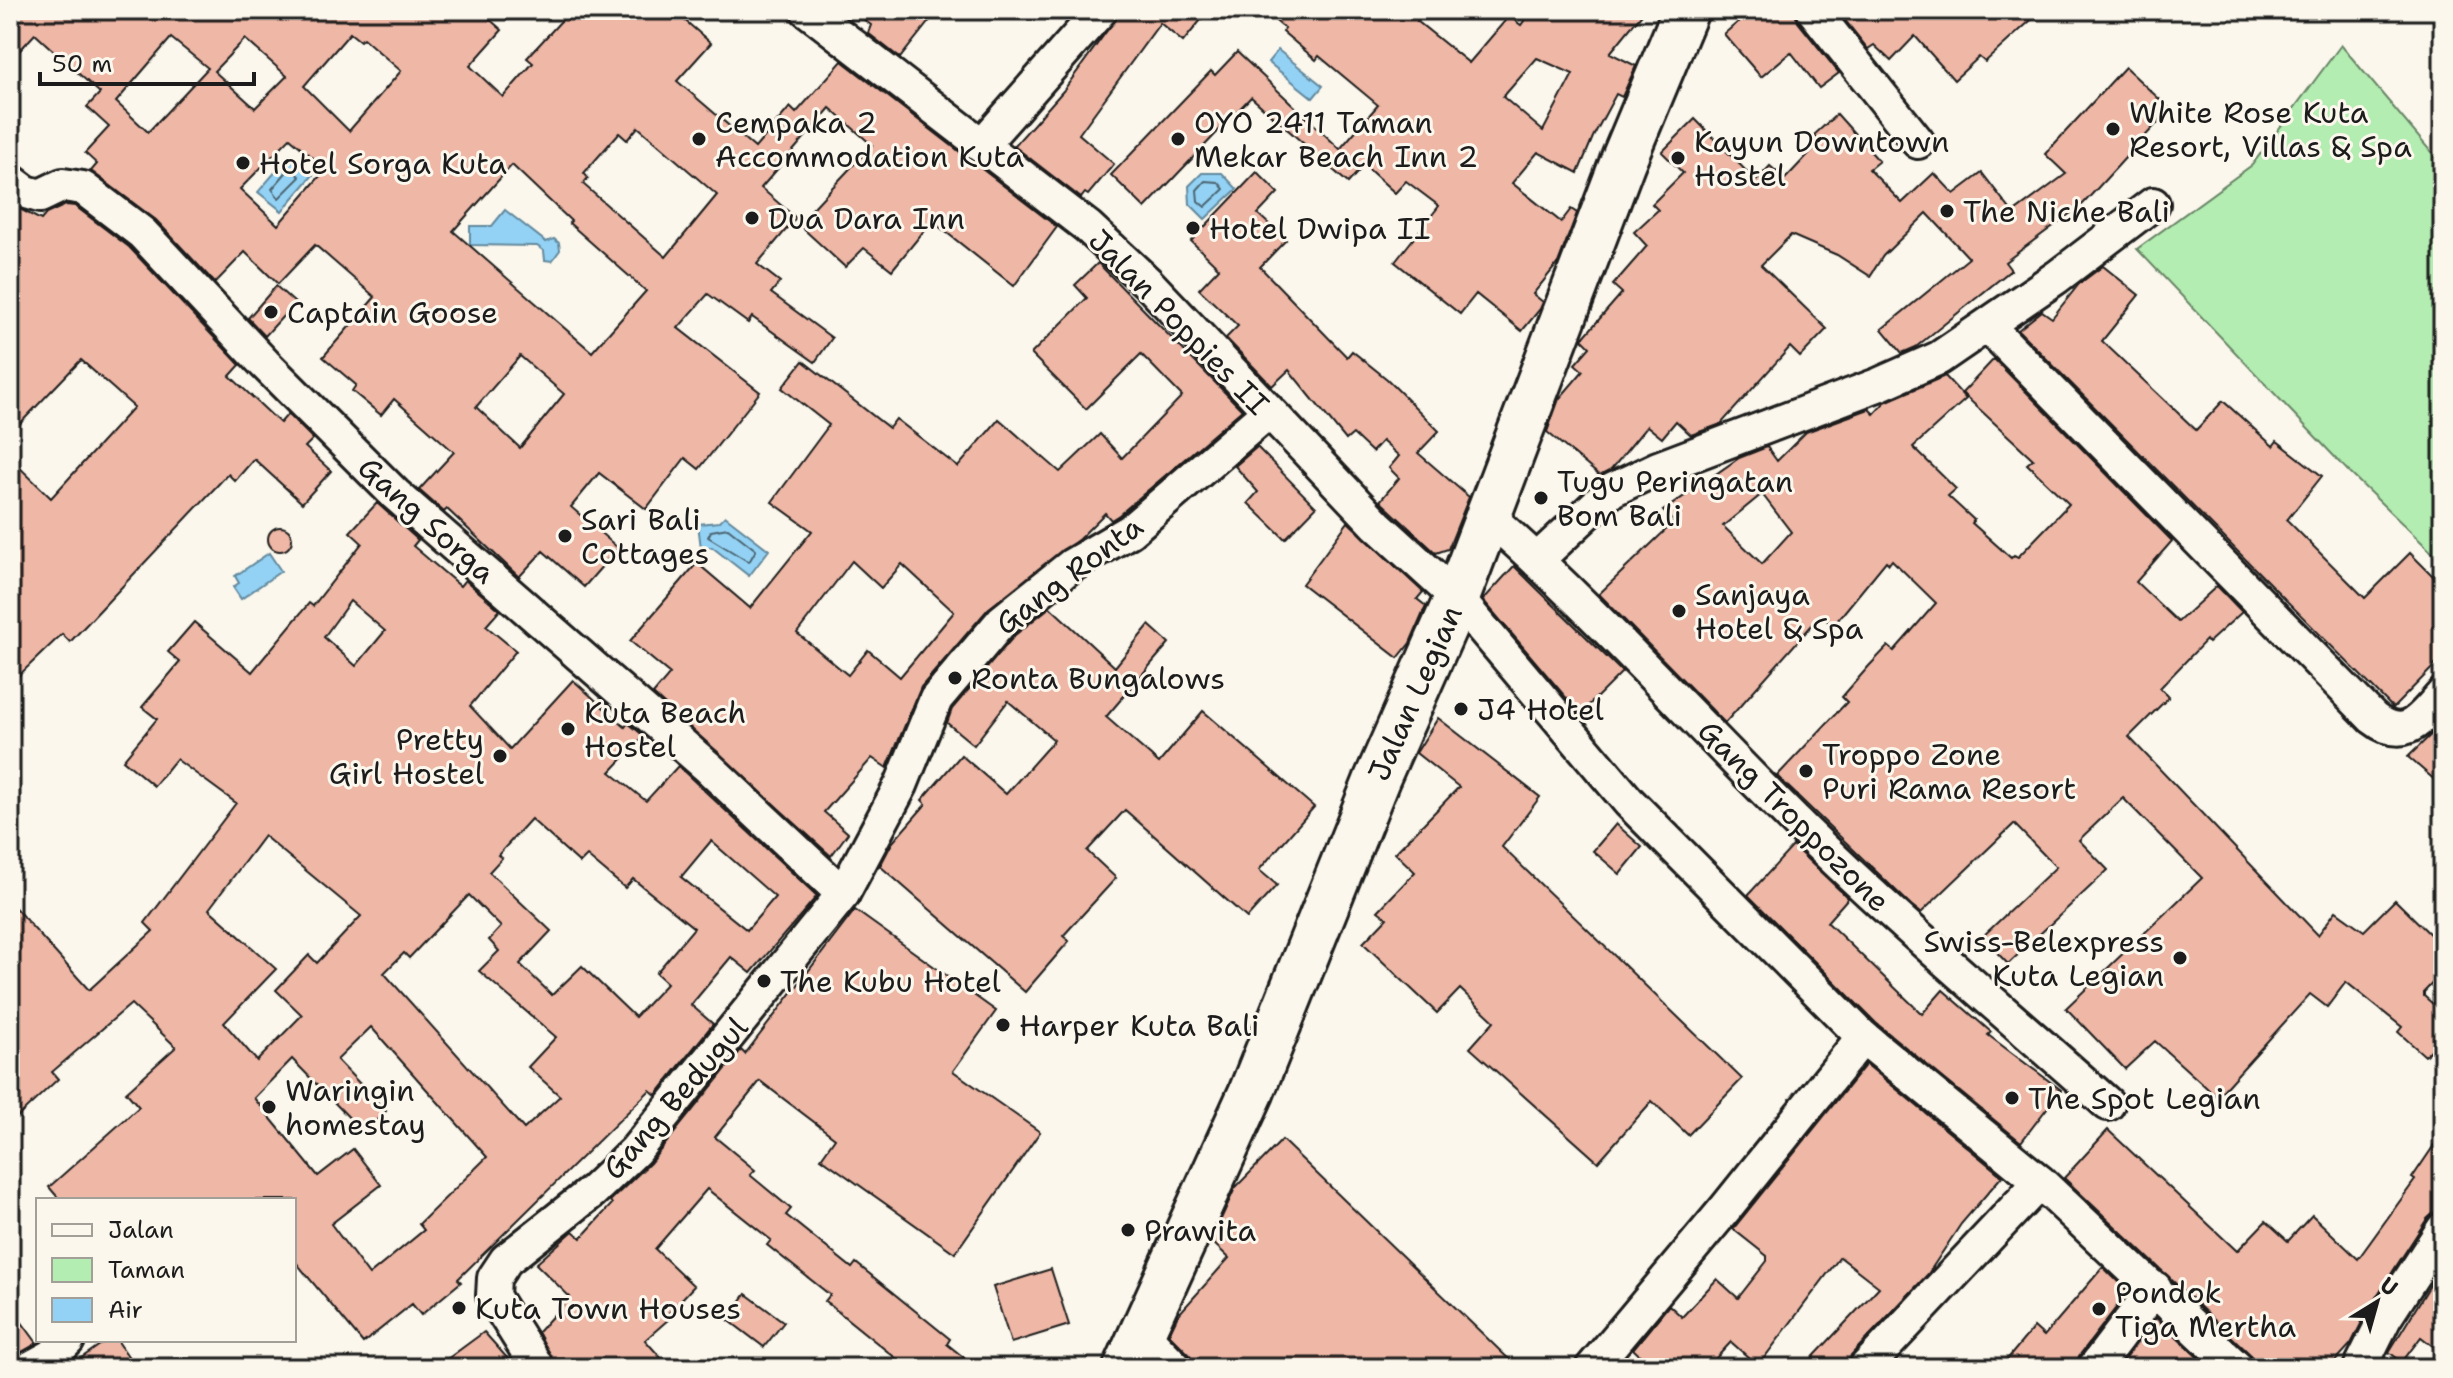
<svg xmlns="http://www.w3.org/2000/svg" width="2453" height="1378" viewBox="0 0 2453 1378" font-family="'Shantell Sans',sans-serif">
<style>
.green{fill:#b3edb1;stroke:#688466;stroke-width:2}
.water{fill:#93d2f4;stroke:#63899e;stroke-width:2}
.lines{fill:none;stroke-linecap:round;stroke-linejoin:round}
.shore{stroke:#4c6572;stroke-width:2}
.building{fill:#efb7a6;stroke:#1c1c1c;stroke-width:2;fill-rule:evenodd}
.minor-casing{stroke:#1c1c1c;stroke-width:38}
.secondary-casing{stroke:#1c1c1c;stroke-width:50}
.minor{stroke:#fbf7ec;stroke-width:32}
.secondary{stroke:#fbf7ec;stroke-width:44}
.poi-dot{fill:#1c1c1c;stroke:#fbf7ec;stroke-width:3}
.labels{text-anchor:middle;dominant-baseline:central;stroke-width:6;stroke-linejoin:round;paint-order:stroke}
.poi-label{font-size:30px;fill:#1c1c1c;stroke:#fbf7ec;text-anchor:start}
.street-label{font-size:30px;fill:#1c1c1c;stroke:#fbf7ec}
</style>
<rect width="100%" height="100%" fill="#fbf7ec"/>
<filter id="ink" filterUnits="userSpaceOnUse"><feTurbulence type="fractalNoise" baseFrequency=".0125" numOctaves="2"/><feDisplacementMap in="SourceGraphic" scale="16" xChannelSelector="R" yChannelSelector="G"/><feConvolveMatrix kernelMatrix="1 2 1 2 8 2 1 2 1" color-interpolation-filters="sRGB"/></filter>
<g filter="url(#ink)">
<polygon class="green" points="2341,45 2443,166 2443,563 2351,474 2137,249 2252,165"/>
<g class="water">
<polygon points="1278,50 1323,86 1313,98 1268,62"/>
<polygon points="290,155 313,175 282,211 258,192"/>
<polygon points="1202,173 1222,173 1237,189 1205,219 1190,204 1189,186"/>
<polygon points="505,210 546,242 554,239 559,243 560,250 552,261 545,260 544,251 537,246 470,245 470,226 492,226"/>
<polygon points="725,516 769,550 749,576 712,547 701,548 698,524 719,522"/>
<polygon points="269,553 281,571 241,599 233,587 239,583 235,576"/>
</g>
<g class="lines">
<g class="shore">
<polygon points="290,168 300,177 279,198 272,189"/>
<polygon points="1205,181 1218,182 1224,189 1205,207 1198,201 1197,190"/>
<polygon points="728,528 756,550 749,562 708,537 711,531"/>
</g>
</g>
<g class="building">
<path d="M 10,10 L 479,10 L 502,30 L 470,66 L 503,97 L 533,63 L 527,58 L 571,10 L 673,10 L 711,43 L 677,81 L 755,148 L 790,107 L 796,113 L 842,61 L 1057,227 L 1014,286 L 932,221 L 892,270 L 864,248 L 845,267 L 798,224 L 872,145 L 830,108 L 761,188 L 796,218 L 757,264 L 780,282 L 771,293 L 832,338 L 815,362 L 752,317 L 748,323 L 708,294 L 678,328 L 760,392 L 699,469 L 685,458 L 646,509 L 599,473 L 571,507 L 618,548 L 584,587 L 543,551 L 519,577 L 447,509 L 444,512 L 419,490 L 454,452 L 394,399 L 381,415 L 352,391 L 356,385 L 323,357 L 375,297 L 315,245 L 278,284 L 245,252 L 215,283 L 156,220 L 91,171 L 97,164 L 85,153 L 109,127 L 87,107 L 100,93 L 35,34 L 10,61 ZM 350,33 L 360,41 L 363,38 L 401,71 L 349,131 L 304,86 ZM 171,38 L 208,68 L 148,132 L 116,102 ZM 245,39 L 287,76 L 255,108 L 214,71 ZM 638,127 L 717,195 L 666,257 L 583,184 L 588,178 L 584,173 L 619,133 L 627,140 ZM 290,138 L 326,169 L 278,225 L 240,189 ZM 512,165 L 571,221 L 569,223 L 646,291 L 592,352 L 453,231 ZM 520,356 L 564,394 L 520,448 L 476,407 Z"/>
<polygon points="851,10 938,10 900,58 868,33 871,25"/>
<polygon points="1122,10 1209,10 1183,42 1160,23 1079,134 1114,164 1088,195 1085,193 1081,198 1014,146 1063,91"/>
<path d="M 1263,10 L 1425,10 L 1417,21 L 1469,63 L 1509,16 L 1521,25 L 1532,10 L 1645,10 L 1610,53 L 1636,66 L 1622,97 L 1616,94 L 1593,137 L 1578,173 L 1538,152 L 1512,183 L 1561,222 L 1571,209 L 1577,213 L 1558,263 L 1533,294 L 1543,302 L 1540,309 L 1522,331 L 1476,294 L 1460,314 L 1395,262 L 1439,206 L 1406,181 L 1395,193 L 1364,165 L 1348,183 L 1251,97 L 1145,208 L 1111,175 L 1211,71 L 1215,75 L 1237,52 L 1340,149 L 1378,105 L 1319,56 L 1316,60 L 1283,32 L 1285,29 ZM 1537,58 L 1573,74 L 1543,131 L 1503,97 Z"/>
<polygon points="1752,10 1794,10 1798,22 1839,73 1819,88 1791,52 1761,77 1724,34"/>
<polygon points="1837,10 2042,10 1985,62 1979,57 1954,80 1915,36 1891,61 1874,45 1868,49"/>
<polygon points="2125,67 2170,109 2083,204 2005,262 2011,270 1916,347 1902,353 1882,329 1969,258 1927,213 1883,256 1870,276 1837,255 1791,235 1761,265 1827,329 1800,357 1790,347 1721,424 1691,435 1676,421 1662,438 1647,426 1611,470 1600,476 1547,432 1559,399 1583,371 1575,364 1590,347 1582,339 1622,293 1613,285 1647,246 1634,232 1658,210 1652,204 1683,173 1662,152 1695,119 1756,181 1770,166 1785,179 1820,142 1814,135 1837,114 1879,161 1869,169 1902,203 1934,173 1954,194 1982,173 2013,213 2066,174 2045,154"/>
<polygon points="1257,172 1278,193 1258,214 1286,240 1260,267 1347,357 1352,351 1387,379 1439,431 1418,453 1469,497 1448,549 1436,553 1380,501 1399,478 1389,468 1399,456 1382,441 1372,452 1353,434 1346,440 1289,370 1272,386 1226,338 1238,326 1199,289 1219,268 1191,241"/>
<polygon points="10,204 41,220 46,214 66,205 75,206 129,247 240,365 230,376 280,423 288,414 313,439 305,447 331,471 302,503 254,459 235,481 228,474 70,642 62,634 10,684 10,458 51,498 134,407 81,360 10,434"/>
<path d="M 1098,263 L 1242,410 L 1119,515 L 1111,520 L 1105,513 L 1079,539 L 988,609 L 921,687 L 887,768 L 872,758 L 824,812 L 848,833 L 831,856 L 653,694 L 670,674 L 630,641 L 697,563 L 750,608 L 812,531 L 772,502 L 829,425 L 782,388 L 803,361 L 889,428 L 896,419 L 958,467 L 999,419 L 1060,472 L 1100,434 L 1122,458 L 1182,396 L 1141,354 L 1086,409 L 1031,354 L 1087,298 L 1075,285 ZM 852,561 L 881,588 L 902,564 L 954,612 L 900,677 L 868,650 L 848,675 L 797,633 Z"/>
<polygon points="2103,266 2139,295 2102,341 2196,430 2223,401 2273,446 2277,441 2322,476 2287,520 2365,598 2410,553 2443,586 2443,657 2393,708 2018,330 2042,311 2052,318 2079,284"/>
<polygon points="276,286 295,303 265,336 248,318"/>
<path d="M 1994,359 L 2172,541 L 2136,582 L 2178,622 L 2217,586 L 2242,612 L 2208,643 L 2206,640 L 2160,688 L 2169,697 L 2129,737 L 2318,935 L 2336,911 L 2364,931 L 2395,900 L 2443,947 L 2443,972 L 2424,992 L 2424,996 L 2443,1013 L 2443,1059 L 2432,1049 L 2425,1056 L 2398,1032 L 2402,1027 L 2346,982 L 2327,1007 L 2310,994 L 2217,1097 L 2155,1041 L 2125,1069 L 2066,1008 L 2202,878 L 2123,798 L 2079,840 L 2108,870 L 2008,964 L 1982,937 L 2056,867 L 2014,824 L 1921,913 L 1911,905 L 1777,776 L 1847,702 L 1842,697 L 1869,666 L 1888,646 L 1894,651 L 1936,603 L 1892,560 L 1889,564 L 1886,561 L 1833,626 L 1821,615 L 1725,723 L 1599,594 L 1674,522 L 1663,511 L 1739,458 L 1767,447 L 1777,461 L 1806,432 L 1869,409 L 1874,414 L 1885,402 L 1945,376 L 1966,399 L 1913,447 L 1956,489 L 1948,496 L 1974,520 L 1972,523 L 2011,558 L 2014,555 L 2018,557 L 2069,504 L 2027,464 L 2033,459 L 1962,393 ZM 1762,494 L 1791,532 L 1762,564 L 1723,526 Z"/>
<polygon points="1257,447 1316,507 1285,539 1248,503 1258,492 1235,466"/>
<path d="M 377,503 L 418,540 L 413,546 L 460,586 L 465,580 L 500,610 L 486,626 L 516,651 L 470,706 L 510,749 L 573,680 L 625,727 L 628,723 L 644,736 L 610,772 L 646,801 L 678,766 L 817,896 L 751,973 L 731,957 L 691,1005 L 713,1024 L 656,1095 L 650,1090 L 458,1279 L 461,1282 L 421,1315 L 412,1304 L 363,1343 L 294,1260 L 294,1200 L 60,1200 L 49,1187 L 139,1107 L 126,1092 L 176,1047 L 131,1004 L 52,1072 L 58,1079 L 10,1124 L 10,902 L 89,990 L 153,931 L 145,923 L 236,803 L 176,759 L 154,786 L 123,760 L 157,719 L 142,707 L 180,662 L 168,652 L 194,622 L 252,672 L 309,603 L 313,606 L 362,543 L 350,532 ZM 350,601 L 385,631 L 356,666 L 324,637 ZM 531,819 L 580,863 L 587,856 L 625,888 L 633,879 L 694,928 L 656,973 L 667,983 L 635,1017 L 582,966 L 552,995 L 520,964 L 551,931 L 489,872 L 502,858 L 498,855 ZM 264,836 L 361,916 L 317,963 L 309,955 L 276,990 L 302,1015 L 257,1061 L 224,1023 L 276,969 L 209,909 ZM 711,841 L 775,897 L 747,930 L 681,877 ZM 469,895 L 501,927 L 489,940 L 499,951 L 479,971 L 556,1037 L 528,1067 L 560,1096 L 524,1129 L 384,973 L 404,953 L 409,958 ZM 371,1027 L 487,1157 L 419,1224 L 424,1230 L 369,1275 L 331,1224 L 381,1185 L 353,1149 L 318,1176 L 254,1098 L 292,1059 L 364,1133 L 386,1111 L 337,1060 Z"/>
<polygon points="1348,522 1423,592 1417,599 1426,606 1410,643 1398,658 1302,584"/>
<circle cx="280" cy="539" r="12"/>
<polygon points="1514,566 1622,672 1580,714 1483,600"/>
<polygon points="1050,607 1115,667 1149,625 1169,643 1106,717 1159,763 1203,711 1314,807 1259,870 1277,885 1247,918 1125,810 1087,851 1116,878 1063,936 1069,941 1025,992 880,866 892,843 926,804 922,800 961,755 1006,794 1054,740 1008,701 974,745 947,723 952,709 1015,635"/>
<polygon points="1438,718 1540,797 1502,847 1742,1079 1688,1135 1652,1101 1598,1162 1470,1048 1494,1021 1460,989 1437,1013 1363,943 1387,918 1378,911 1415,872 1395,853 1459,787 1416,753"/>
<polygon points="2443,723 2443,787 2408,757"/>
<polygon points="1616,824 1642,847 1620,874 1593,851"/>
<polygon points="1793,846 1848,898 1827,922 1922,1014 1943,990 1991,1032 1988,1035 2061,1090 2021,1142 1876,1023 1748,895"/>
<polygon points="855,910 996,1011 953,1071 1040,1132 955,1253 821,1158 835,1138 760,1081 715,1137 755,1170 750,1175 791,1209 786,1215 852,1268 856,1263 950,1339 947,1344 977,1368 908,1368 825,1301 830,1295 767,1245 771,1240 707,1189 655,1249 694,1286 666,1316 669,1319 645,1340 670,1368 557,1368 538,1332 570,1297 536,1264 573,1231 581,1238 612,1204 610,1201 650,1163 741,1050 745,1054"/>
<polygon points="1866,1064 2002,1176 1961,1224 1928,1274 1851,1355 1847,1368 1803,1368 1879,1287 1840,1257 1758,1366 1731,1342 1707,1368 1653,1368 1633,1349 1669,1305 1682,1317 1717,1279 1738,1298 1767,1261 1767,1256 1733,1229"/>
<polygon points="2108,1130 2237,1251 2266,1221 2288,1241 2312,1215 2358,1259 2415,1180 2412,1178 2443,1132 2443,1205 2427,1219 2369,1308 2351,1344 2329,1368 2255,1368 2250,1354 2064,1178"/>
<polygon points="1282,1140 1518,1368 1194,1368 1190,1355 1169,1334 1178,1315 1229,1258 1211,1241 1235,1188"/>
<polygon points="2443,1264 2443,1354 2421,1337 2402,1362 2389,1352"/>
<polygon points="2103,1267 2128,1292 2079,1356 2075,1368 2000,1368 2034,1327 2044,1336"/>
<polygon points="1051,1269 1069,1325 1011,1343 993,1287"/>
<polygon points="746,1294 784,1322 764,1347 727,1319"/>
<polygon points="10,1306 37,1343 14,1358 11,1368"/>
<polygon points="2156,1318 2209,1368 2118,1368"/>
<polygon points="484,1332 516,1368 435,1368"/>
<polygon points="107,1340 117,1340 136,1368 67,1368"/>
</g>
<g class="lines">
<defs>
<g id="minor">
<polyline points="807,10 1088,227 1148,283 1377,525 1457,598 1629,802 1863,1037 2040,1182 2237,1368"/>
<polyline points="1813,10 1918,142"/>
<polyline points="981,146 1101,10"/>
<polyline points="10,180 26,192 40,196 63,185 83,188 142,233 265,364 395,494 709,768 843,894"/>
<path d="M 1988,326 L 2373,718 C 2406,744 2421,718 2443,694"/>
<path d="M 1489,517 C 1591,607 1681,707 1777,803 C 1882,909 1997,1005 2108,1104"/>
<polyline points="1537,560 1612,490 1658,468 1880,384 1939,358 2057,277 2153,204"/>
<polyline points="1142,1333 1176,1368"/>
<polyline points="30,1368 52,1356 68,1340"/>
<polyline points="538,1368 493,1296 494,1278 506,1260 593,1191 635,1151 843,894 901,785 936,699 1002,621 1072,565 1130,531 1267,413"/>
<polyline points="1592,1368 1725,1209 1863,1037"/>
<polyline points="1865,1368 2040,1182"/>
<polyline points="2094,1368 2155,1288"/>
<polyline points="2360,1368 2385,1318 2443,1229"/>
</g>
<polyline id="secondary" points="1126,1368 1251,1093 1377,779 1457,598 1623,161 1686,10"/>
</defs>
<use href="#minor" class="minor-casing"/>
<use href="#secondary" class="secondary-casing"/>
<use href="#minor" class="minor"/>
<use href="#secondary" class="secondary"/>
</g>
</g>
<g class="poi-dot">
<circle cx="2113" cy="129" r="8"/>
<circle cx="699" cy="139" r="8"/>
<circle cx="1178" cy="139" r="8"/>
<circle cx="1678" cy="158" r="8"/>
<circle cx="243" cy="163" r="8"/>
<circle cx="1947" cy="211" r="8"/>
<circle cx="752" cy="218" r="8"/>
<circle cx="1193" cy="228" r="8"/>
<circle cx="271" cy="312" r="8"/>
<circle cx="1541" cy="498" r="8"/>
<circle cx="565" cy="536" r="8"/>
<circle cx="1679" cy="611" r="8"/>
<circle cx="955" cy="678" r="8"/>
<circle cx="1461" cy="709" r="8"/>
<circle cx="568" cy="729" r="8"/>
<circle cx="500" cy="756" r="8"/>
<circle cx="1806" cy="771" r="8"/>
<circle cx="2180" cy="958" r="8"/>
<circle cx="764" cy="981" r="8"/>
<circle cx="1003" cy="1025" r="8"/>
<circle cx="2012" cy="1098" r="8"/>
<circle cx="269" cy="1107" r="8"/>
<circle cx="1128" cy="1230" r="8"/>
<circle cx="459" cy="1308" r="8"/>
<circle cx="2099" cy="1309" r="8"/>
</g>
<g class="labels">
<g class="poi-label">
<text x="2129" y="112">White Rose Kuta<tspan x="2129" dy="34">Resort, Villas &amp; Spa</tspan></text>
<text x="715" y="122">Cempaka 2<tspan x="715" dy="34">Accommodation Kuta</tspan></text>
<text x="1194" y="122">OYO 2411 Taman<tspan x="1194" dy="34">Mekar Beach Inn 2</tspan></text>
<text x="1694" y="141">Kayun Downtown<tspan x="1694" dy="34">Hostel</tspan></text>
<text x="259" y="163">Hotel Sorga Kuta</text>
<text x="1963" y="211">The Niche Bali</text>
<text x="768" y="218">Dua Dara Inn</text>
<text x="1209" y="228">Hotel Dwipa II</text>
<text x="287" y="312">Captain Goose</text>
<text x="1557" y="481">Tugu Peringatan<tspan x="1557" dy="34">Bom Bali</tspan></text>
<text x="581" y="519">Sari Bali<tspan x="581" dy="34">Cottages</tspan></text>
<text x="1695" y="594">Sanjaya<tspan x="1695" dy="34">Hotel &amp; Spa</tspan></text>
<text x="971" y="678">Ronta Bungalows</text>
<text x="1477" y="709">J4 Hotel</text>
<text x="584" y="712">Kuta Beach<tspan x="584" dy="34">Hostel</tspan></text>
<text x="484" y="739" text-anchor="end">Pretty<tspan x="484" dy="34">Girl Hostel</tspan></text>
<text x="1822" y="754">Troppo Zone<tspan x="1822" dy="34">Puri Rama Resort</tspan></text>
<text x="2164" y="941" text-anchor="end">Swiss-Belexpress<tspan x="2164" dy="34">Kuta Legian</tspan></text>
<text x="780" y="981">The Kubu Hotel</text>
<text x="1019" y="1025">Harper Kuta Bali</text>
<text x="285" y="1090">Waringin<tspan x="285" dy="34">homestay</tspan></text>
<text x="2028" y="1098">The Spot Legian</text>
<text x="1144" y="1230">Prawita</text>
<text x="2115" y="1292">Pondok<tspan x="2115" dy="34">Tiga Mertha</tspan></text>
<text x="475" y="1308">Kuta Town Houses</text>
</g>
<g class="street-label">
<text transform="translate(1179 322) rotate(46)">Jalan Poppies II</text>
<text transform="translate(427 520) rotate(42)">Gang Sorga</text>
<text transform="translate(1069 575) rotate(-37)">Gang Ronta</text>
<text transform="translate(1415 693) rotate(-66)">Jalan Legian</text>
<text transform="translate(1794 816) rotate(45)">Gang Troppozone</text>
<text transform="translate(675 1098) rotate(-49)">Gang Bedugul</text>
</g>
</g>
<rect width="2453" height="1378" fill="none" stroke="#fbf7ec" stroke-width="40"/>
<rect x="20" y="20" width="2413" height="1338" fill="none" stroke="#1c1c1c" stroke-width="3" filter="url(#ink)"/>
<rect x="36" y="1198" width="260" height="144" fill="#fbf7ec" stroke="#a29f99" stroke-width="2"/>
<rect x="52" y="1224" width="40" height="12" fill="#fbf7ec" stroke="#a29f99" stroke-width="2"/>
<text x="108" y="1238" font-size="24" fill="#1c1c1c">Jalan</text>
<rect x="52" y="1258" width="40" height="24" fill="#b3edb1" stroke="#a29f99" stroke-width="2"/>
<text x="108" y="1278" font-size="24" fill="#1c1c1c">Taman</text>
<rect x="52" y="1298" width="40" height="24" fill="#93d2f4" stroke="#a29f99" stroke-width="2"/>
<text x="108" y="1318" font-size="24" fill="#1c1c1c">Air</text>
<g transform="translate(2377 1302) rotate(37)" stroke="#fbf7ec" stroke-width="6" paint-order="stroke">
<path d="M0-6L14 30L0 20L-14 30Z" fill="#1c1c1c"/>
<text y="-12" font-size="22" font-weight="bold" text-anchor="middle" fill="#1c1c1c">U</text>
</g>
<path d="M40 72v12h214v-12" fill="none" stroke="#1c1c1c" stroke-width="4"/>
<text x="52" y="72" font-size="24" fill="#1c1c1c" stroke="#fbf7ec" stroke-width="6" paint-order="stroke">50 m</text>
</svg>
